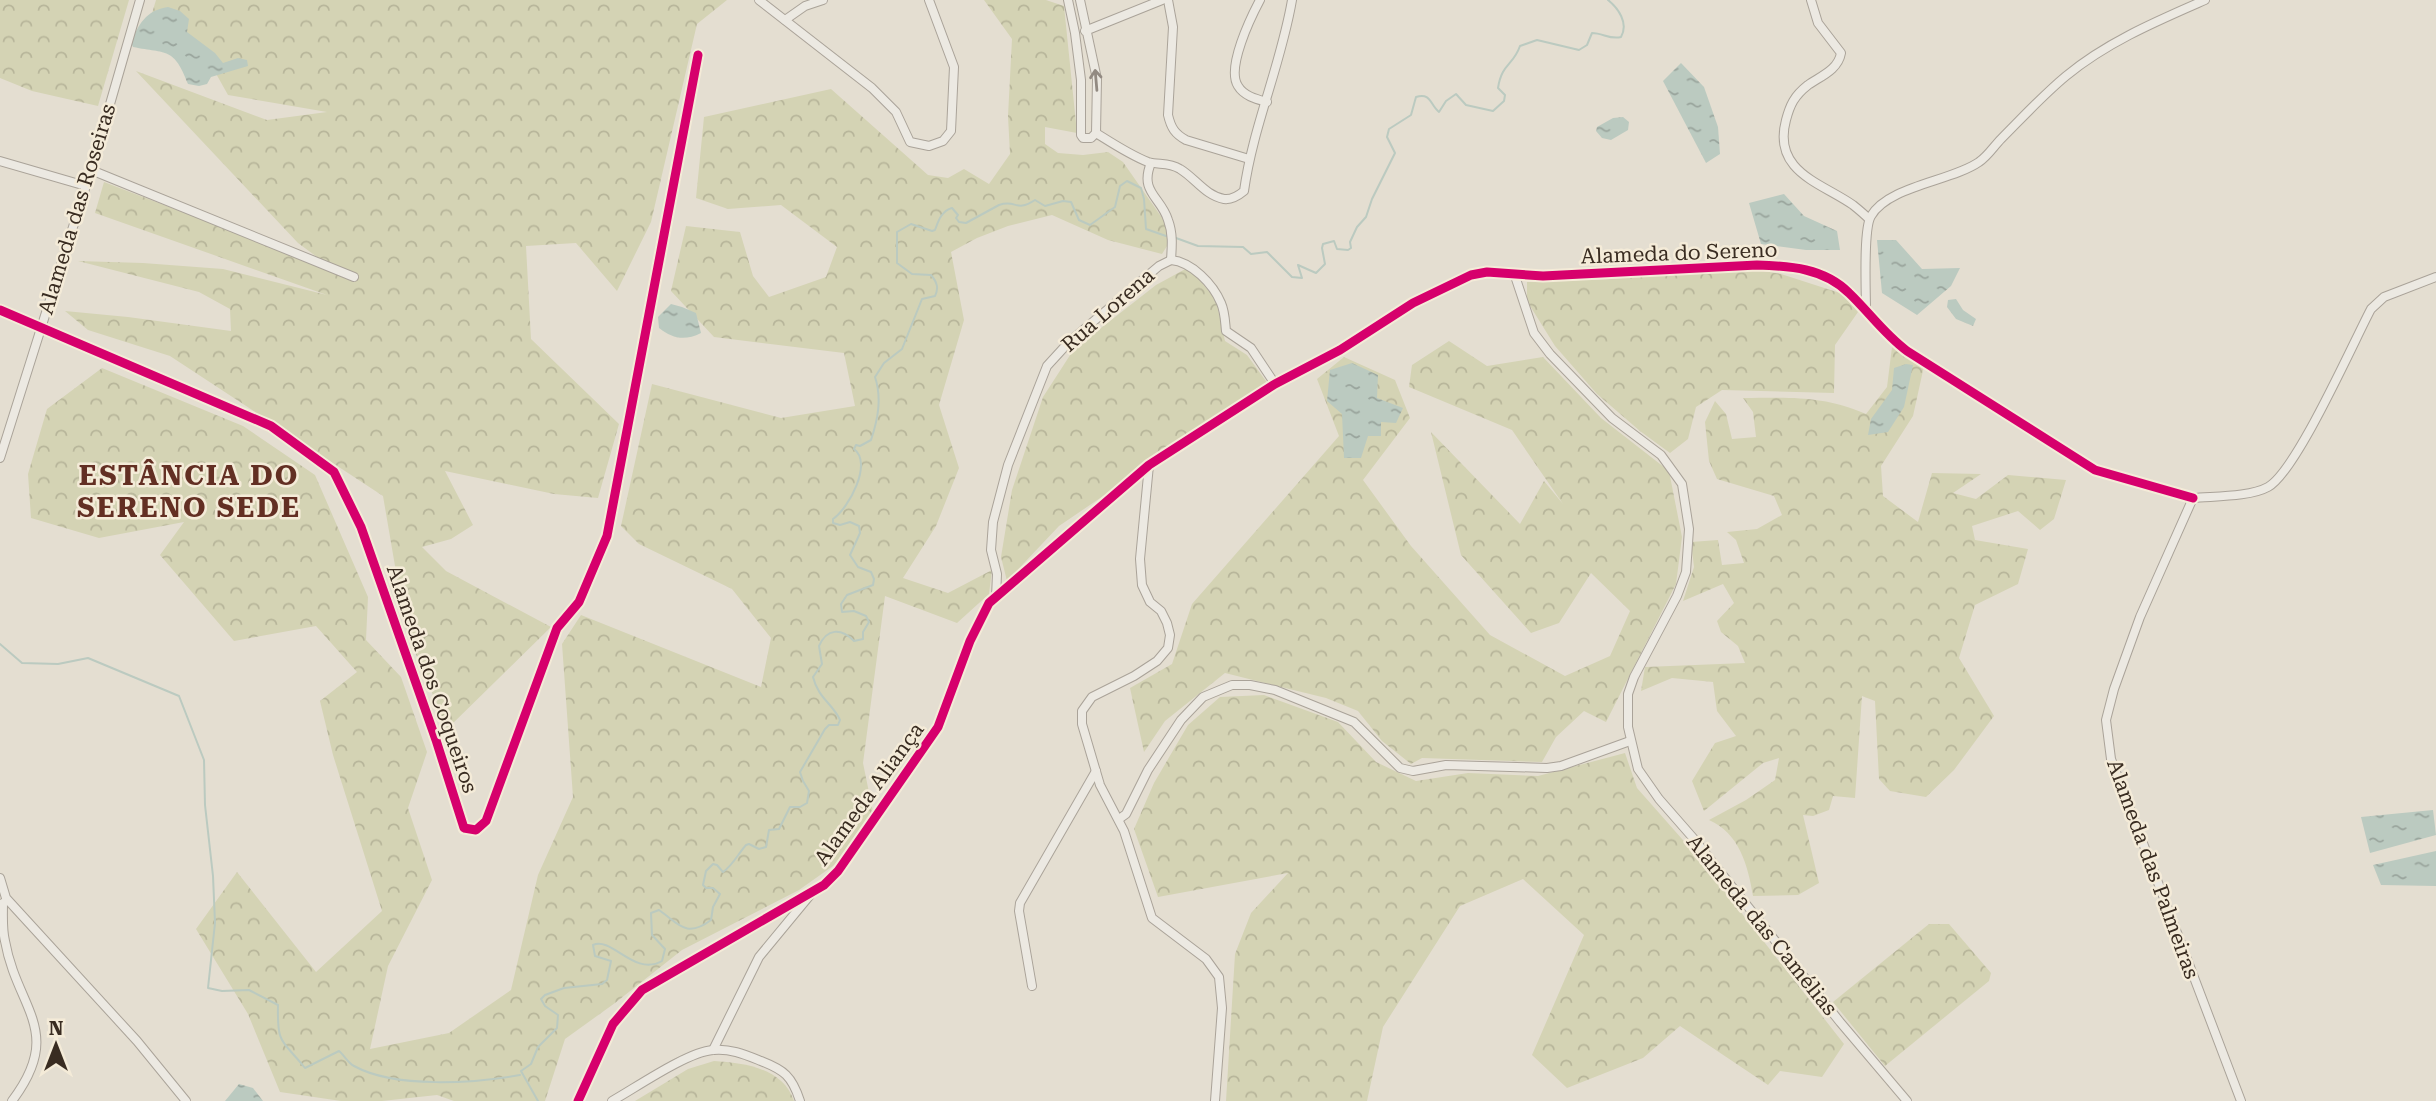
<svg xmlns="http://www.w3.org/2000/svg" width="2436" height="1101" viewBox="0 0 2436 1101" font-family="'Roboto Serif',serif">
<style>
.forest{fill:url(#forest-crowns)}
.water{fill:url(#water-ripples)}
.lines{fill:none;stroke-linecap:round;stroke-linejoin:round}
.stream{stroke:#bbcac0;stroke-width:2}
.minor-casing{stroke:#aaa399;stroke-width:10}
.minor{stroke:#ece9e2;stroke-width:8}
.cycleway-casing{stroke:#f4ebd8;stroke-width:13}
.cycleway{stroke:#d6006c;stroke-width:9}
.oneway{stroke:#928a82}
.labels{text-anchor:middle;dominant-baseline:central;stroke-width:5;stroke-linejoin:round;paint-order:stroke}
.street-label{font-size:21px;fill:#392c21;stroke:#f4ebd8}
.district-label{font-size:28px;font-weight:bold;letter-spacing:2px;fill:#632f23;stroke:#f4ebd8}
</style>
<defs>
<pattern id="forest-crowns" width="20" height="18" patternUnits="userSpaceOnUse" patternTransform="scale(1.75)"><rect width="20" height="18" fill="#d4d3b4"/><path d="M2 6a3 3 0 1 1 6 0M12 15a3 3 0 1 1 6 0" fill="none" stroke="#b7b59a"/></pattern>
<pattern id="water-ripples" width="26" height="14" patternUnits="userSpaceOnUse" patternTransform="scale(1.75)"><rect width="26" height="14" fill="#bbcac0"/><path d="M2 4q2-2 4 0t4 0M15 11q2-2 4 0t4 0" fill="none" stroke="#99a49c"/></pattern>
</defs>
<rect width="100%" height="100%" fill="#e4ded1"/>
<g class="forest">
<polygon points="0,0 129,0 98,106 32,91 0,78"/>
<polygon points="156,0 727,0 697,24 651,222 617,291 576,243 526,246 531,339 619,424 598,498 554,494 445,471 473,525 451,539 422,547 446,571 551,627 447,729 406,630 383,496 170,356 88,330 65,311 128,317 231,331 230,309 199,292 78,261 143,263 223,269 327,295 95,213 104,182 336,271 298,243 136,71 267,120 327,112 228,95 205,54 150,20"/>
<polygon points="984,0 1046,0 1064,6 1077,133 1045,127 1045,144 1058,153 1083,155 1108,152 1123,162 1174,235 1162,254 1108,240 1052,215 1008,226 977,238 951,252 964,320 939,405 959,468 936,526 903,578 948,593 992,570 989,594 957,623 885,596 863,763 873,812 847,856 799,890 682,950 615,1003 565,1039 545,1101 454,1101 437,1095 382,1101 341,1101 280,1092 248,1014 196,929 237,872 316,972 382,911 333,755 320,701 357,672 316,626 234,641 160,555 184,522 99,538 31,518 28,474 47,409 102,368 243,426 315,475 368,597 366,640 401,677 427,752 408,808 432,880 388,966 370,1049 449,1033 511,990 538,875 573,797 562,644 581,615 761,687 771,638 732,589 639,544 621,526 652,384 781,418 855,406 844,353 714,337 671,291 686,226 740,232 753,276 769,297 826,277 837,247 781,205 728,209 696,198 704,117 831,89 928,175 948,178 964,169 989,184 1010,154 1008,116 1012,39"/>
<polygon points="1189,267 1216,300 1225,341 1247,355 1268,384 1059,526 1007,581 1001,557 1012,490 1043,397 1074,349 1156,285"/>
<polygon points="1746,268 1781,274 1843,294 1858,312 1835,345 1834,393 1722,390 1696,407 1688,439 1670,453 1640,431 1597,394 1555,346 1527,301 1527,282 1610,279"/>
<polygon points="1449,341 1487,366 1543,357 1601,418 1669,471 1682,537 1676,584 1606,722 1584,711 1556,737 1542,762 1422,758 1411,764 1382,741 1358,711 1326,698 1225,673 1165,721 1144,752 1130,688 1172,664 1192,604 1339,436 1317,379 1344,357 1395,380 1410,418 1363,480 1411,546 1490,635 1565,676 1610,656 1630,611 1591,573 1559,623 1531,633 1461,555 1431,432 1520,524 1544,481 1563,504 1512,430 1409,387 1412,365"/>
<path d="M 1892,347 L 1924,366 L 1913,416 L 1881,466 L 1883,496 L 1918,522 L 1932,473 L 1981,474 L 1953,493 L 1976,499 L 2008,475 L 2066,480 L 2054,519 L 2040,530 L 2018,511 L 1972,526 L 1975,540 L 2028,549 L 2018,584 L 1975,605 L 1959,658 L 1994,716 L 1954,770 L 1926,797 L 1890,791 L 1879,779 L 1875,701 L 1862,696 L 1855,798 L 1833,796 L 1829,810 L 1813,816 L 1803,815 L 1819,883 L 1798,895 L 1753,896 C 1748,865 1739,833 1709,820 L 1746,800 L 1775,780 L 1779,758 L 1763,763 L 1704,811 L 1692,781 L 1715,743 L 1736,736 L 1717,711 L 1713,682 L 1672,678 L 1641,691 L 1645,667 L 1745,663 L 1738,646 L 1721,632 L 1717,621 L 1734,603 L 1723,584 L 1683,601 L 1694,567 L 1691,542 L 1718,540 L 1722,565 L 1744,563 L 1736,540 L 1727,532 L 1757,529 L 1782,515 L 1774,496 L 1717,479 L 1709,461 L 1705,422 L 1715,401 L 1726,414 L 1732,439 L 1756,437 L 1753,412 L 1743,398 C 1790,398 1821,395 1866,414 L 1887,387 Z"/>
<polygon points="1264,695 1338,722 1376,762 1416,781 1468,773 1538,776 1625,753 1637,788 1697,856 1844,1044 1822,1077 1780,1071 1768,1085 1680,1026 1643,1058 1567,1088 1532,1055 1584,935 1523,879 1460,906 1383,1027 1367,1101 1226,1101 1235,954 1251,913 1288,873 1158,897 1134,829 1154,783 1188,725 1220,697"/>
<polygon points="1929,924 1949,924 1991,973 1989,981 1885,1066 1833,1002"/>
<path d="M 714,1061 C 745,1063 783,1068 794,1101 L 635,1101 L 688,1069 Z"/>
</g>
<g class="water">
<path d="M 168,7 L 180,11 L 189,19 L 187,32 L 215,53 L 223,63 L 238,58 L 247,60 L 248,66 L 211,77 L 207,84 L 199,86 L 188,84 C 174,47 167,54 133,47 L 131,43 C 138,25 146,10 168,7 Z"/>
<polygon points="1681,63 1704,87 1718,127 1720,154 1706,163 1663,81"/>
<polygon points="1623,117 1629,122 1628,130 1611,140 1602,138 1596,131 1597,127 1613,118"/>
<polygon points="1784,194 1804,216 1837,231 1840,250 1806,250 1761,244 1749,203"/>
<polygon points="1877,240 1896,240 1922,269 1960,268 1951,286 1917,315 1882,293"/>
<polygon points="1956,299 1963,310 1976,319 1973,326 1956,319 1947,307 1948,300"/>
<path d="M 671,304 L 682,307 L 696,313 L 701,333 C 685,341 673,339 659,328 L 658,317 Z"/>
<polygon points="1352,363 1378,375 1377,398 1403,408 1396,423 1381,422 1381,436 1368,436 1361,458 1344,458 1342,414 1327,401 1330,370"/>
<polygon points="1906,364 1913,365 1904,407 1888,432 1868,435 1871,419 1892,390 1894,368"/>
<polygon points="2433,810 2436,835 2370,853 2361,817"/>
<polygon points="2436,851 2436,886 2381,885 2373,865"/>
<polygon points="239,1084 253,1088 263,1101 225,1101"/>
</g>
<g class="lines">
<g class="stream">
<path d="M 1176,238 L 1198,246 L 1243,247 L 1251,254 L 1267,252 L 1292,277 L 1302,278 L 1298,265 L 1316,273 L 1325,264 L 1322,248 L 1323,244 L 1334,241 L 1337,249 L 1348,250 L 1351,248 L 1350,242 L 1357,227 L 1366,217 L 1372,199 L 1395,153 L 1387,137 L 1389,129 L 1411,115 L 1416,97 C 1431,92 1430,105 1439,112 L 1446,101 L 1456,94 L 1466,105 L 1493,111 L 1504,101 L 1505,95 L 1498,88 C 1502,63 1513,66 1520,46 L 1537,40 L 1579,50 L 1587,45 L 1592,33 C 1603,33 1610,40 1621,37 C 1629,23 1618,8 1608,0"/>
<path d="M 0,644 L 22,663 L 58,664 L 88,658 L 179,696 L 204,760 L 205,805 L 213,876 L 215,923 L 208,988 L 222,991 L 249,990 L 278,1005 C 277,1046 282,1039 305,1068 L 339,1051 C 344,1055 348,1063 354,1066 C 396,1089 474,1083 520,1075"/>
<path d="M 538,1101 L 521,1071 L 531,1064 L 538,1047 L 557,1028 L 558,1015 L 545,1006 L 541,999 L 545,995 L 564,988 L 602,984 L 607,980 L 611,961 L 595,956 L 593,945 C 612,936 634,977 662,961 L 665,949 L 652,935 L 651,913 L 659,910 C 678,923 686,939 711,920 L 713,907 L 720,894 L 713,888 L 706,888 L 703,885 L 706,871 L 713,864 L 717,865 L 723,872 C 733,865 738,854 746,845 L 749,844 L 759,849 L 766,847 L 769,830 L 779,829 L 790,807 L 800,807 L 807,803 L 809,791 L 803,781 L 800,772 L 825,729 L 829,725 L 838,725 L 840,720 C 833,704 818,698 813,677 L 822,664 L 819,646 C 827,628 841,628 854,641 L 863,639 L 863,632 L 869,622 L 866,616 L 854,611 L 842,612 L 841,604 L 847,595 L 873,585 L 874,579 L 871,572 L 858,567 L 850,555 L 860,533 L 859,526 L 850,522 L 840,525 L 833,523 L 833,519 C 849,508 873,463 854,449 L 856,445 L 860,446 L 871,440 C 878,419 882,398 875,377 L 884,363 L 902,349 L 922,299 L 935,296 C 939,288 937,282 931,275 L 912,274 L 897,263 L 897,232 L 911,224 L 932,231 L 935,230 C 938,222 941,211 952,208 L 958,215 L 956,218 L 959,222 L 966,223 L 999,205 C 1017,199 1015,213 1035,200 L 1045,206 L 1063,201 L 1071,202 L 1079,220 L 1090,225 L 1115,207 L 1120,186 L 1127,181 L 1141,188 L 1144,199 L 1146,229 L 1166,236"/>
</g>
<defs>
<g id="minor">
<polyline points="759,0 872,88 896,112 910,142 929,146 943,141 951,131 954,67 929,0"/>
<polyline points="1068,0 1075,33 1081,80 1081,135 1083,138 1091,138 1096,133 1097,79 1080,0"/>
<path d="M 1168,0 L 1173,27 L 1168,115 C 1171,128 1175,134 1186,140 L 1249,159"/>
<path d="M 1260,0 C 1251,17 1226,68 1238,86 C 1244,96 1256,99 1267,102"/>
<path d="M 1811,0 L 1818,23 L 1841,53 C 1838,70 1821,76 1808,85 C 1794,96 1790,105 1786,120 C 1772,172 1822,183 1853,205 C 1858,209 1864,214 1869,219"/>
<polyline points="785,20 805,6 823,0"/>
<polyline points="1085,31 1162,0"/>
<path d="M 1096,133 C 1112,143 1130,155 1148,162 C 1159,165 1169,162 1180,169 C 1195,178 1206,196 1224,199 C 1232,200 1238,196 1244,191 C 1253,126 1281,65 1292,0"/>
<polyline points="0,161 86,186"/>
<path d="M 1151,163 C 1139,192 1161,197 1168,220 C 1173,233 1172,246 1171,260"/>
<polyline points="91,170 354,277"/>
<path d="M 1171,260 C 1192,262 1213,284 1221,303 C 1225,312 1225,322 1226,331 L 1251,348 L 1275,384"/>
<polyline points="1514,273 1534,333 1550,354 1612,418 1661,455 1682,484 1689,529 1686,572 1677,596 1634,677 1628,694 1628,727 1638,769 1659,799 1694,839 1840,1022 1907,1101"/>
<polyline points="0,310 271,426 334,472 361,527 436,740 464,828 476,830 486,821 557,628 579,602 607,536 698,55"/>
<path d="M 1866,310 C 1866,292 1863,229 1871,216 C 1888,186 1952,181 1979,162 C 1988,156 1994,146 2001,139 C 2022,118 2043,95 2066,76 C 2107,42 2157,21 2205,0"/>
<polyline points="0,458 91,170 140,0"/>
<polyline points="1149,465 1140,559 1142,585 1150,602 1161,611 1167,623 1170,635 1168,648 1157,661 1134,676 1092,697 1082,711 1082,724 1100,785 1124,831 1152,918 1206,959 1219,977 1222,1008 1215,1101"/>
<polyline points="996,597 997,574 991,550 993,522 1008,465 1047,366 1069,342 1159,266 1171,260"/>
<polyline points="1119,819 1126,814 1148,770 1181,720 1203,697 1232,685 1250,685 1275,690 1354,722 1400,768 1413,771 1446,765 1547,768 1561,766 1630,741"/>
<polyline points="0,878 6,898 137,1041 186,1101"/>
<path d="M 3,903 C 3,915 2,929 5,941 C 17,1009 65,1031 12,1101"/>
<polyline points="1032,986 1019,911 1020,903 1096,771"/>
<polyline points="713,1050 759,957 811,894"/>
<path d="M 578,1101 L 613,1024 L 642,990 L 824,885 L 838,871 L 938,727 L 970,641 L 989,603 L 1149,465 L 1275,384 L 1340,350 L 1413,303 L 1471,275 L 1487,272 L 1543,276 L 1757,265 C 1790,266 1824,268 1849,293 C 1869,312 1884,334 1907,351 L 2095,470 L 2193,498"/>
<path d="M 612,1101 C 637,1087 687,1052 713,1050 C 730,1048 746,1055 761,1061 C 784,1070 792,1076 800,1101"/>
<path d="M 2241,1101 L 2111,759 L 2106,720 L 2114,689 L 2140,617 L 2193,498 C 2214,496 2250,497 2268,487 C 2296,472 2353,343 2371,309 L 2384,297 L 2436,277"/>
</g>
</defs>
<use href="#minor" class="minor-casing"/>
<use href="#minor" class="minor"/>
<defs>
<g id="cycleway">
<polyline points="0,310 271,426 334,472 361,527 436,740 464,828 476,830 486,821 557,628 579,602 607,536 698,55"/>
<path d="M 578,1101 L 613,1024 L 642,990 L 824,885 L 838,871 L 938,727 L 970,641 L 989,603 L 1149,465 L 1275,384 L 1340,350 L 1413,303 L 1471,275 L 1487,272 L 1543,276 L 1757,265 C 1790,266 1824,268 1849,293 C 1869,312 1884,334 1907,351 L 2095,470 L 2193,498"/>
</g>
</defs>
<use href="#cycleway" class="cycleway-casing"/>
<use href="#cycleway" class="cycleway"/>
</g>
<defs><path id="oneway-shaft" d="M-6 0H5M1.5-3L5.5 0L1.5 3" fill="none" stroke-width="1.6" stroke-linecap="round" stroke-linejoin="round" transform="scale(1.75)"/></defs>
<use class="oneway" href="#oneway-shaft" transform="translate(1096 80) rotate(-95)"/>
<g class="labels">
<g class="street-label">
<text transform="translate(77 209) rotate(-73)">Alameda das Roseiras</text>
<text transform="translate(1679 253) rotate(-2)">Alameda do Sereno</text>
<text transform="translate(1108 310) rotate(-41)">Rua Lorena</text>
<text transform="translate(432 679) rotate(71)">Alameda dos Coqueiros</text>
<text transform="translate(869 794) rotate(-54)">Alameda Aliança</text>
<text transform="translate(2153 869) rotate(70)">Alameda das Palmeiras</text>
<text transform="translate(1762 925) rotate(51)">Alameda das Camélias</text>
</g>
<g class="district-label">
<text x="189" y="475">ESTÂNCIA DO<tspan x="189" dy="32">SERENO SEDE</tspan></text>
</g>
</g>
<g transform="translate(56 1045)" stroke="#f4ebd8" stroke-width="5" paint-order="stroke">
<path d="M0-5L12 26L0 18L-12 26Z" fill="#392c21"/>
<text y="-10" font-size="19" font-weight="bold" text-anchor="middle" fill="#392c21">N</text>
</g>
</svg>
